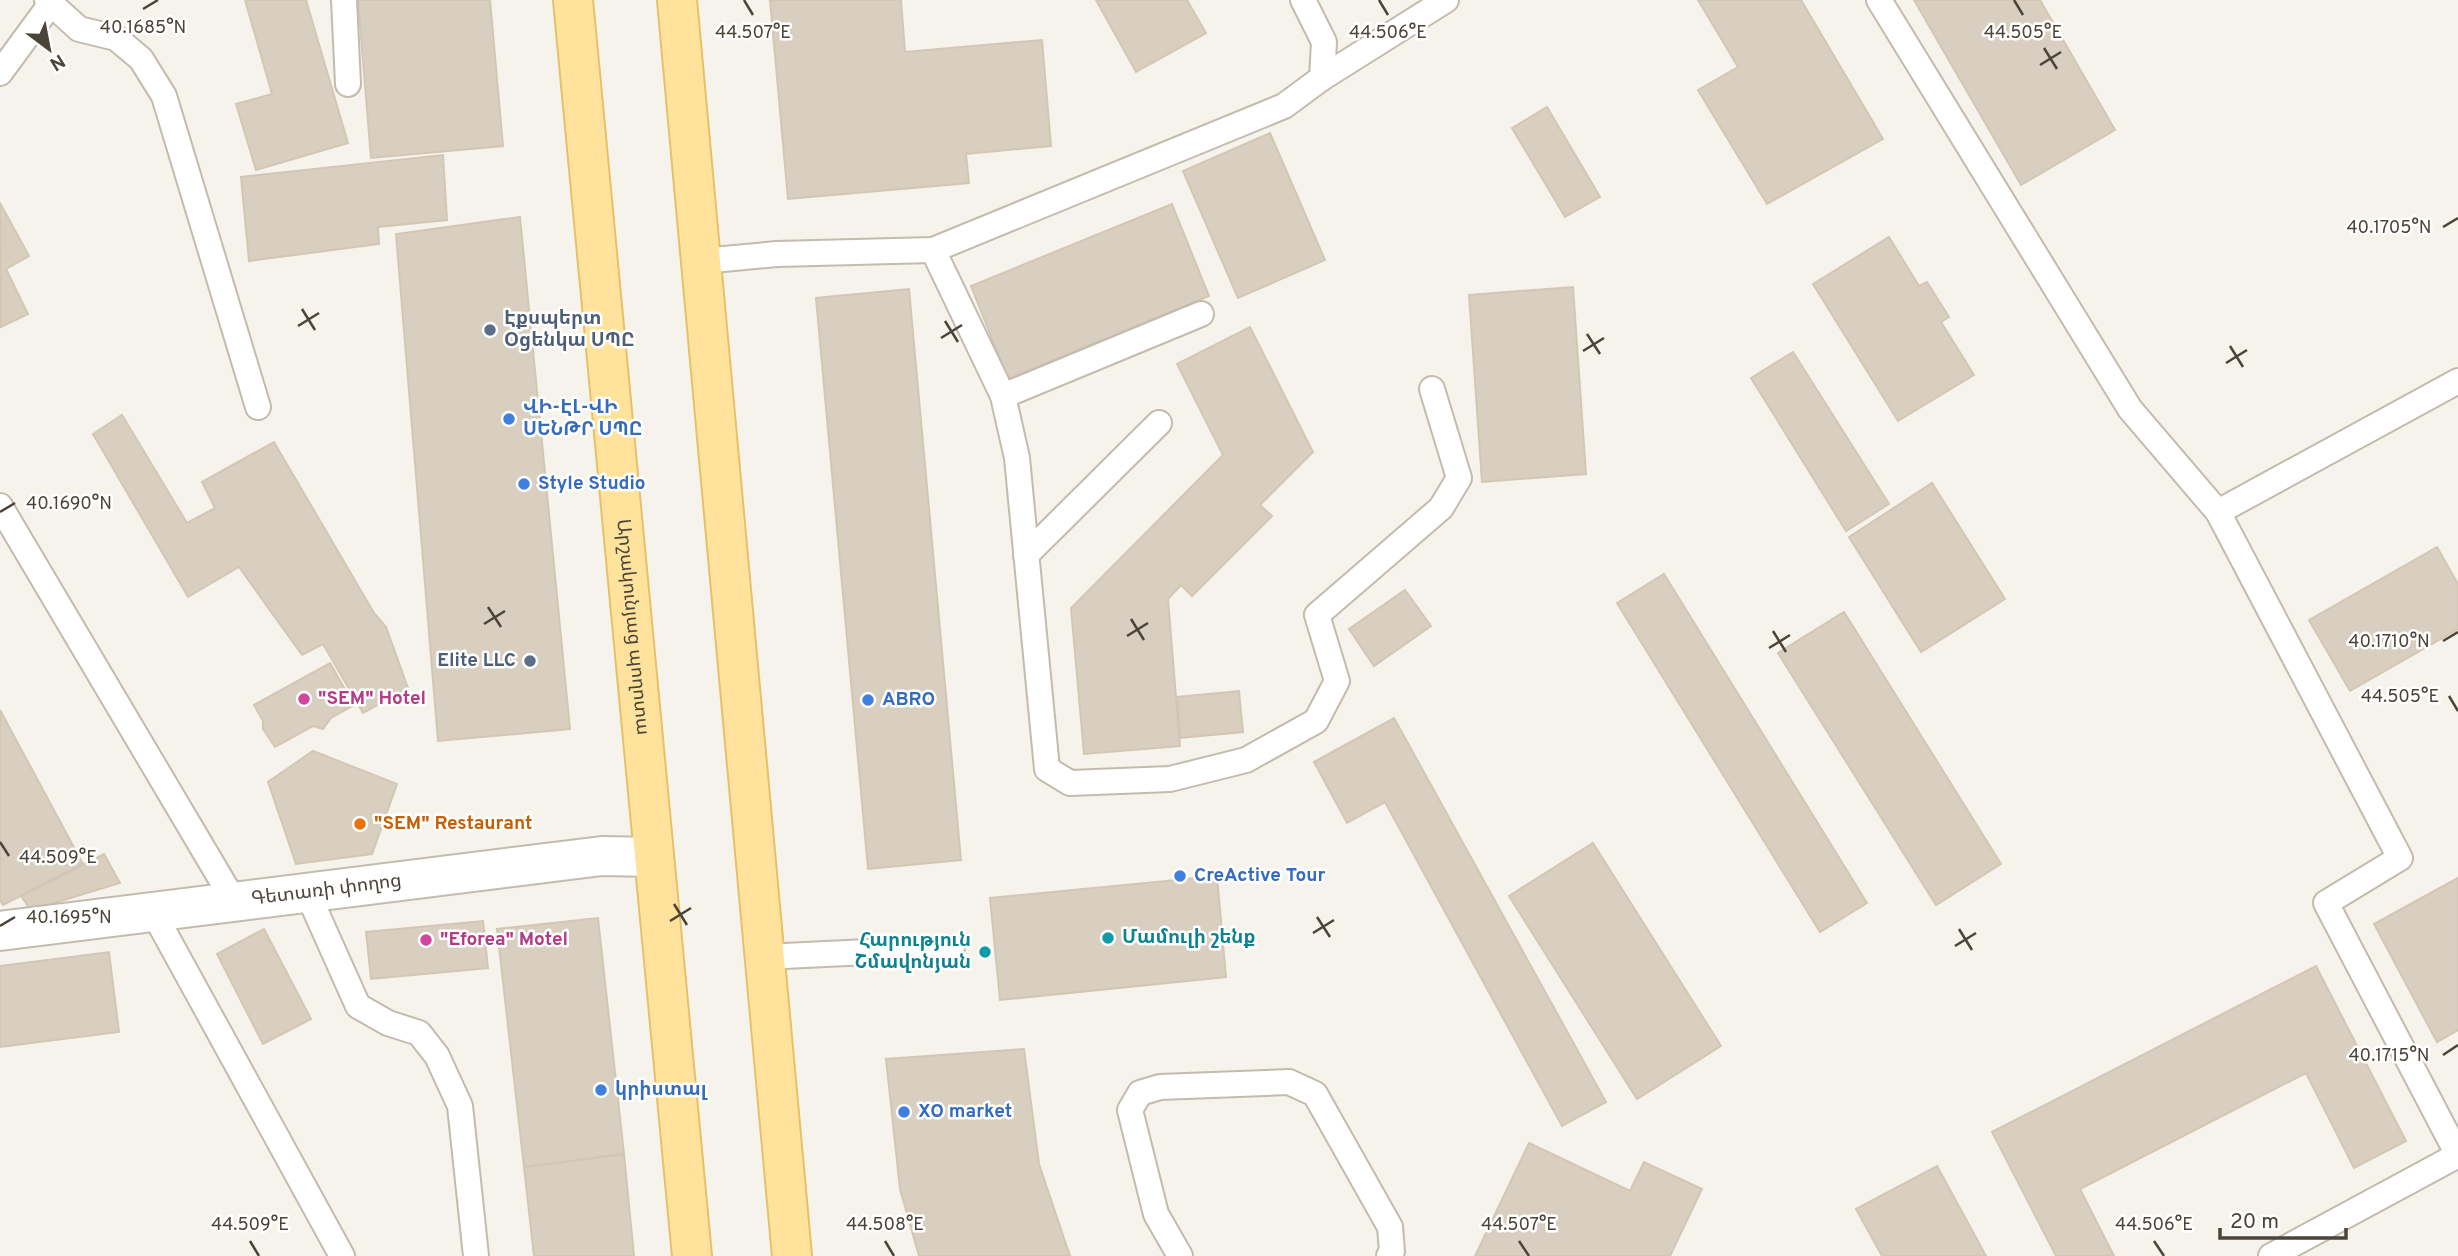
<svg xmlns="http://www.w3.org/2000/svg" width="2458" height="1256" viewBox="0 0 2458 1256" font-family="Overpass,'Noto Sans Armenian',sans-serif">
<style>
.building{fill:#d8cfc1;stroke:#d3c7b4;stroke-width:2}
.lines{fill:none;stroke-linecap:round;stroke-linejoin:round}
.lane-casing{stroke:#c2bbae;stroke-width:28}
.street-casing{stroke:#c2bbae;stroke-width:42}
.primary-casing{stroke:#e6c16a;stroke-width:42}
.lane{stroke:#fff;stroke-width:24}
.street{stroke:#fff;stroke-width:38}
.primary{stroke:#ffe39c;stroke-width:38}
.ticks{fill:none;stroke:#4b4439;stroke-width:2.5}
.service-dot{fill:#5c6f8a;stroke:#fff;stroke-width:2.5}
.shop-dot{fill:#3f7fe0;stroke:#fff;stroke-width:2.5}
.hotel-dot{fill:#d1479c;stroke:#fff;stroke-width:2.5}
.food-dot{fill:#e8710a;stroke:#fff;stroke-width:2.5}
.culture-dot{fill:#0f9aa8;stroke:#fff;stroke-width:2.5}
.labels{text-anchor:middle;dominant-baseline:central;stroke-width:5;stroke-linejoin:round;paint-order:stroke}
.service-label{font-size:19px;font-weight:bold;fill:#4e5e75;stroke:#fff;text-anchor:start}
.shop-label{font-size:19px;font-weight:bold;fill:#366cbe;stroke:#fff;text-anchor:start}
.street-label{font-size:19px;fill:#4b4439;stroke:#fff}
.hotel-label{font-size:19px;font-weight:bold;fill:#b23c85;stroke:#fff;text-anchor:start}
.food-label{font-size:19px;font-weight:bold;fill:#c56008;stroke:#fff;text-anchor:start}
.culture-label{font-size:19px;font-weight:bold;fill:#0d838f;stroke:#fff;text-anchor:start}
.ticks-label{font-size:18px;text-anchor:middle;fill:#4b4439;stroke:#fff;stroke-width:5;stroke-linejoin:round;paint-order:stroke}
</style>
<rect width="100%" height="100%" fill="#f6f3ec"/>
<g class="building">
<polygon points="245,0 306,0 348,143 256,170 236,104 272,94"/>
<polygon points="358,0 490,0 503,146 371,158"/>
<polygon points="770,0 901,0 905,52 1042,40 1051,146 966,154 969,183 788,199"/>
<polygon points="1096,0 1187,0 1206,33 1136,72"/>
<polygon points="1698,0 1801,0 1883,139 1767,204 1698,90 1738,67"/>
<polygon points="1914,0 2040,0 2115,130 2021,185"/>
<polygon points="1547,107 1600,197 1565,217 1512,128"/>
<polygon points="1270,133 1325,260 1238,298 1183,171"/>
<polygon points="443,155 447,220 378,227 379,244 249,261 241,177"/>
<polygon points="0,203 29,256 6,269 28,314 1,327"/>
<polygon points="1172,204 1209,296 1008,379 971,286"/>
<polygon points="520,217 570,729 438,741 396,234"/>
<polygon points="1889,237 1919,286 1927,282 1949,317 1941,322 1974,375 1898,421 1813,284"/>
<polygon points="1573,287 1586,474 1482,482 1469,295"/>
<polygon points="909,289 961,860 868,869 816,298"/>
<polygon points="1250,327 1313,452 1260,505 1272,516 1192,596 1181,585 1168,599 1180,746 1084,754 1071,608 1223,455 1177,364"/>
<polygon points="1793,352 1889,504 1846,531 1751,378"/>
<polygon points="122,415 187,523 215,508 202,482 274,442 374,613 386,627 408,688 363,713 323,644 302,655 239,567 188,597 93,434"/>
<polygon points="1932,483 2005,599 1921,652 1849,537"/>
<polygon points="2437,547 2458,584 2458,629 2350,691 2309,620"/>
<polygon points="1664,574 1867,903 1820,932 1617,603"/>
<polygon points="1405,590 1431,626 1374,666 1349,629"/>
<polygon points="1844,612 2001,864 1936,905 1778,653"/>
<polygon points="330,663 354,705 331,718 323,729 313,726 275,747 263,729 263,721 254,705"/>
<polygon points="1239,691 1243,732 1180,738 1177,697"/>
<polygon points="0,710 83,864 3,905 0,900"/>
<polygon points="1394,718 1606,1102 1562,1126 1385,802 1347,823 1314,762"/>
<polygon points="313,751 397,784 372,854 296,864 268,782"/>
<polygon points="1593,843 1721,1046 1637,1099 1509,896"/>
<polygon points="104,854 120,883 31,910 21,896"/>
<polygon points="1217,876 1226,977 1000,1000 990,898"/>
<polygon points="2458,878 2458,1030 2437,1042 2374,924"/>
<polygon points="598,918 624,1154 524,1167 497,929"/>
<polygon points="483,921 488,968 371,979 366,932"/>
<polygon points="264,929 311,1019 263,1044 217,954"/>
<polygon points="109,952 119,1032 0,1047 0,966"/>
<polygon points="2316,966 2406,1141 2354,1168 2306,1073 2080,1189 2114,1256 2056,1256 1992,1132"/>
<polygon points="1024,1049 1039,1164 1070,1256 919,1256 900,1189 886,1059"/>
<polygon points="1529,1143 1630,1191 1644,1162 1702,1189 1670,1256 1475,1256"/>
<polygon points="624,1154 634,1256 534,1256 524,1167"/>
<polygon points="1937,1166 1986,1256 1882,1256 1856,1209"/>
</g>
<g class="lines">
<defs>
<g id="lane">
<polyline points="47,0 79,29 116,38 141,59 164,96 258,407"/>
<polyline points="344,0 348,84"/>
<polyline points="1879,0 2130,409 2218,512"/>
<polyline points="0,73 50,5"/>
<polyline points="1322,78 1446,0"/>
<polyline points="933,250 1003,396 1017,458 1047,769 1070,783 1170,779 1246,760 1316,721 1337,681 1317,615 1441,508 1459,478 1432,389"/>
<polyline points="702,261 777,254 933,250 1284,106 1322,78 1324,42 1303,0"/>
<polyline points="2458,381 2218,512 2400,858 2326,903 2458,1155"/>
<polyline points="1003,396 1201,314"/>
<polyline points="0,506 234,901"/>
<polyline points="1026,555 1159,423"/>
<polyline points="307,892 358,1006 388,1023 419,1033 437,1056 460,1106 476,1256"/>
<polyline points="152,910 342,1256"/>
<polyline points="763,957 952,948"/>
<polyline points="1180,1256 1156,1214 1130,1110 1140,1093 1160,1087 1289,1082 1315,1094 1390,1227 1392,1251 1389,1256"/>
<polyline points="2271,1256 2458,1155"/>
</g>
<g id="street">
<path id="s1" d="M 0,931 L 602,856 L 654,857"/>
</g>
<g id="primary">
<path id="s2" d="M 573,0 L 692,1256"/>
<polyline points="677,0 792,1256"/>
</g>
</defs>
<use href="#lane" class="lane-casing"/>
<use href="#street" class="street-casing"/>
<use href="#primary" class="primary-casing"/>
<use href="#lane" class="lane"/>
<use href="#street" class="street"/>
<use href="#primary" class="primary"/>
</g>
<path class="ticks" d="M 744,0 L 753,15M 1379,0 L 1388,15M 2014,0 L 2023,15M 143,9 L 158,0M 2044,48 L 2057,69M 2040,65 L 2061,52M 2443,227 L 2458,218M 302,309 L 315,330M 945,321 L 958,342M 298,326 L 319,313M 1587,334 L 1600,354M 941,338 L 962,325M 2230,346 L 2243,367M 1583,351 L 1604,338M 2226,363 L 2247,350M 0,512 L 15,503M 488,607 L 501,627M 1131,619 L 1144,640M 484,624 L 505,611M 1773,631 L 1786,652M 1127,636 L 1148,623M 2443,641 L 2458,632M 1769,648 L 1790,635M 2449,696 L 2458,711M 0,842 L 9,856M 674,904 L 687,925M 1317,917 L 1330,937M 670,921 L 691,908M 0,926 L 15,917M 1959,929 L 1972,950M 1313,933 L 1334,920M 1955,946 L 1976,933M 2443,1055 L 2458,1045M 250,1241 L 259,1256M 885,1241 L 894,1256M 1519,1241 L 1529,1256M 2154,1241 L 2164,1256"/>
<g class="service-dot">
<circle cx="490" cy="330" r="7"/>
<circle cx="530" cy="661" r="7"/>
</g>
<g class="shop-dot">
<circle cx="509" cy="419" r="7"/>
<circle cx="524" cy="484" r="7"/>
<circle cx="868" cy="700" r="7"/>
<circle cx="1180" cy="876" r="7"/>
<circle cx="601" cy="1090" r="7"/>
<circle cx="904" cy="1112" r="7"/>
</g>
<g class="hotel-dot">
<circle cx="304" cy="699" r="7"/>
<circle cx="426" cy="940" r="7"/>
</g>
<circle class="food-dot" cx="360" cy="824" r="7"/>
<g class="culture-dot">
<circle cx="1108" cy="938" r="7"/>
<circle cx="985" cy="952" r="7"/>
</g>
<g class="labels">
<g class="service-label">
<text x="504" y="319">Էքսպերտ<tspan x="504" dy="22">Օցենկա ՍՊԸ</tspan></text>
<text x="516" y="661" text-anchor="end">Elite LLC</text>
</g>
<g class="shop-label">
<text x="523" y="408">ՎԻ-ԷԼ-ՎԻ<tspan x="523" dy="22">ՍԵՆԹՐ ՍՊԸ</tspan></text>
<text x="538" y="484">Style Studio</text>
<text x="882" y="700">ABRO</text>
<text x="1194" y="876">CreActive Tour</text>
<text x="615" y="1090">կրիստալ</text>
<text x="918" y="1112">XO market</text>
</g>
<g class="street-label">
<text stroke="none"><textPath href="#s2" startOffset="630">Արշակունյաց պողոտա</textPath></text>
<text stroke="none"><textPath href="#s1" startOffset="329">Գետառի փողոց</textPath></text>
</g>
<g class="hotel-label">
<text x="318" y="699">"SEM" Hotel</text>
<text x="440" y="940">"Eforea" Motel</text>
</g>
<g class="food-label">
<text x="374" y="824">"SEM" Restaurant</text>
</g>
<g class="culture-label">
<text x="1122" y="938">Մամուլի շենք</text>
<text x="971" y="941" text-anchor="end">Հարություն<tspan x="971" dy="22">Շմավոնյան</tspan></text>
</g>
</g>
<g class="ticks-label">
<text x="143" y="33">40.1685°N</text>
<text x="753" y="38">44.507°E</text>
<text x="1388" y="38">44.506°E</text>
<text x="2023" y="38">44.505°E</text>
<text x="2389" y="233">40.1705°N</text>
<text x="69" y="509">40.1690°N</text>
<text x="2389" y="647">40.1710°N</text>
<text x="2400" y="702">44.505°E</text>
<text x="58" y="863">44.509°E</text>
<text x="69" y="923">40.1695°N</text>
<text x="2389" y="1061">40.1715°N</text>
<text x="250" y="1230">44.509°E</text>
<text x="885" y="1230">44.508°E</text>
<text x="1519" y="1230">44.507°E</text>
<text x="2154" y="1230">44.506°E</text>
</g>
<g transform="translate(49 49) rotate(148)" stroke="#ffffff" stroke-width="5" paint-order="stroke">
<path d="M0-5L12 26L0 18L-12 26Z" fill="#4b4439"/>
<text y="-10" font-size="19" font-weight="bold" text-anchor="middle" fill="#4b4439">N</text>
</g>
<path d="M2220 1228v10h126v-10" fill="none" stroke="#4b4439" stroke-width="3.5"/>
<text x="2230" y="1228" font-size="21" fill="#4b4439" stroke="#ffffff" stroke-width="5" paint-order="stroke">20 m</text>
</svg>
